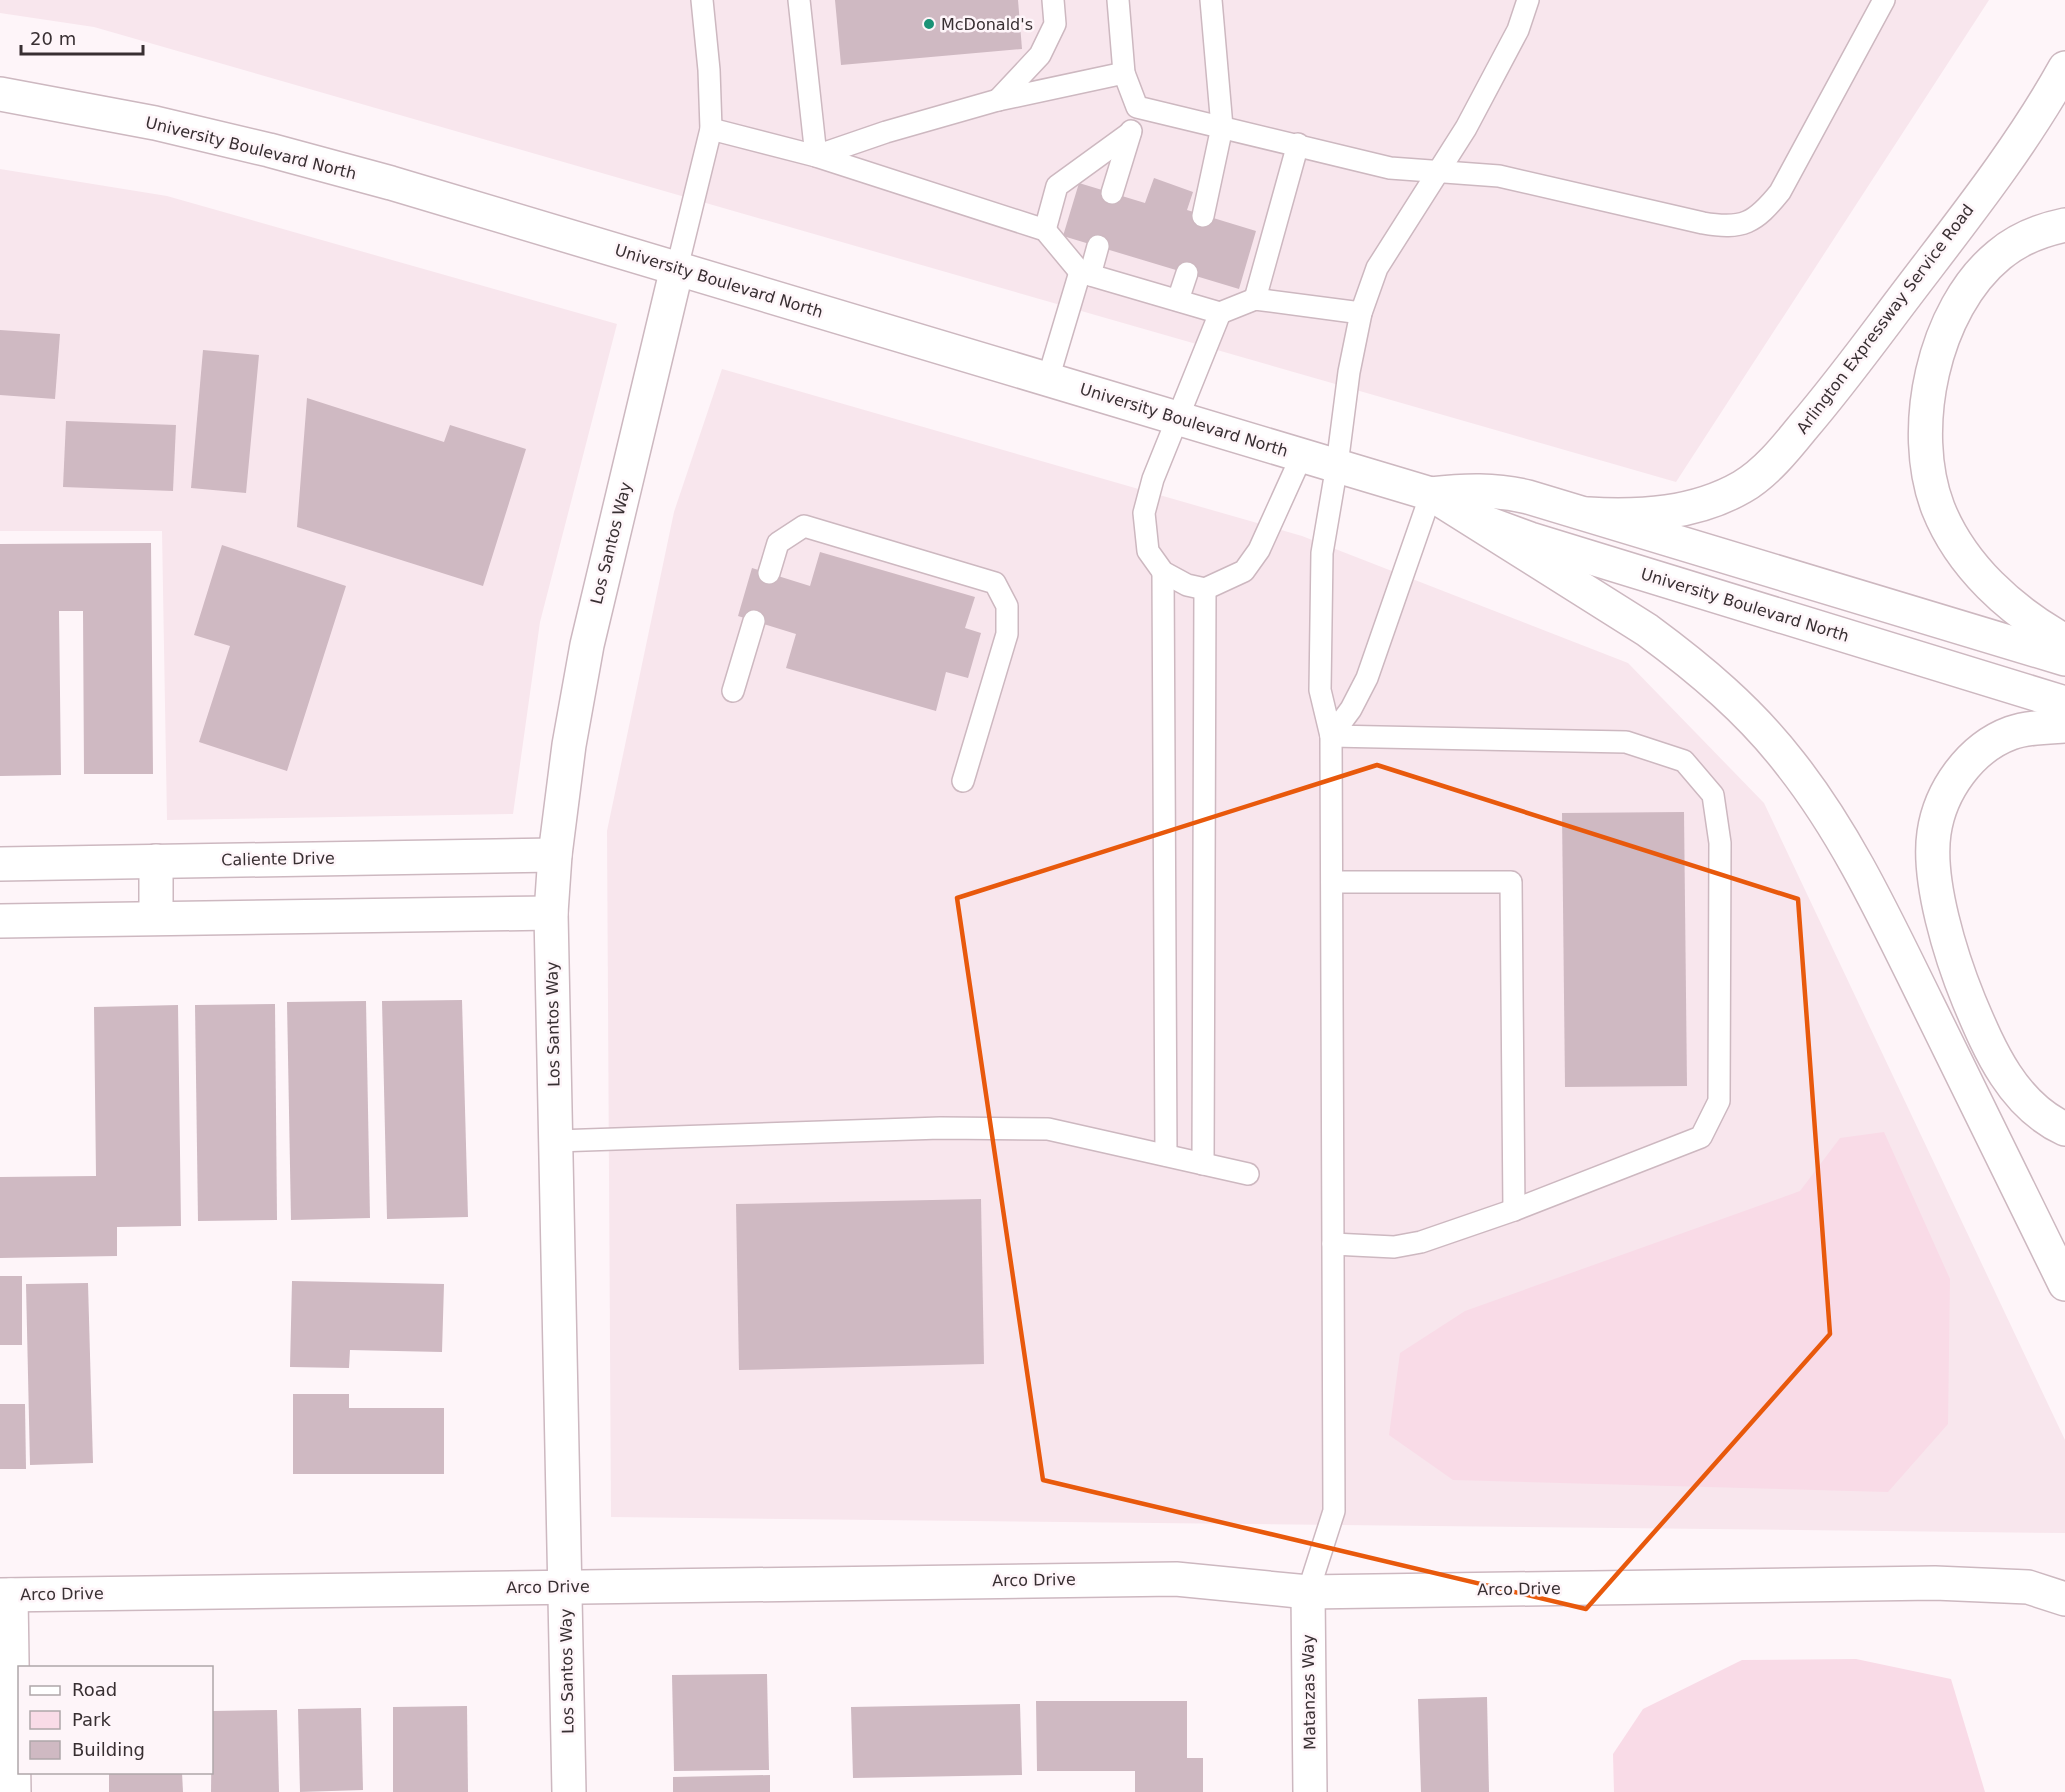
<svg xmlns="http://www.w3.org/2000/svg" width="2065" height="1792" viewBox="0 0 2065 1792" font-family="'DejaVu Sans',sans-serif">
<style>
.built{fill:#f8e6ed}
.green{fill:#f9dbe7}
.building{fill:#cfb9c2}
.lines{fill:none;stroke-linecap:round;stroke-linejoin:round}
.lane-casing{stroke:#cdb8c0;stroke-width:24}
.street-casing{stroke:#cdb8c0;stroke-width:36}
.primary-casing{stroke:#cdb8c0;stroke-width:36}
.highway-casing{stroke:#cdb8c0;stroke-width:36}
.lane{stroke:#fff;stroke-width:21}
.street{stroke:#fff;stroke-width:33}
.primary{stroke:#fff;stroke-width:33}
.highway{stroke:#fff;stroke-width:33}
.marked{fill:none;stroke:#e8590c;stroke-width:4.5;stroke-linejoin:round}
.poi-dot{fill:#1b9276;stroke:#fef5f9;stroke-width:2}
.labels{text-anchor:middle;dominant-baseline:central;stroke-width:5;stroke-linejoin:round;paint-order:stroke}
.poi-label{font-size:16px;fill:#382f32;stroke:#fef5f9;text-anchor:start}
.street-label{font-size:16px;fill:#382f32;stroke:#fef5f9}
</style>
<rect width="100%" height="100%" fill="#fef5f9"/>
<g class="built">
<polygon points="0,0 1989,0 1676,482 94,27 0,13"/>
<polygon points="0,169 167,196 617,324 540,622 513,814 167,820 162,531 0,531"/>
<polygon points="722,369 1302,536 1628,663 1764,803 2065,1440 2065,1533 611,1517 607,831 674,512"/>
</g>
<g class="green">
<polygon points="1884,1132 1950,1279 1948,1424 1888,1492 1453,1480 1389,1435 1400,1353 1465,1311 1800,1191 1840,1138"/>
<polygon points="1856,1659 1951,1679 1985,1792 1614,1792 1613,1754 1643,1709 1742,1660"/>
</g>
<g class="building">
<polygon points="835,0 1018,0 1022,49 841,65"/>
<polygon points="1154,178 1193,192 1187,210 1256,231 1239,289 1063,236 1079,183 1145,203"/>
<polygon points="0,330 60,334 55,399 0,395"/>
<polygon points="203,350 259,355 246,493 191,488"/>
<polygon points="307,398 444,442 450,425 526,449 483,586 297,527"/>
<polygon points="66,421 176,425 173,491 63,487"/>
<polygon points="151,543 153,774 84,774 83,611 59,611 61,775 0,776 0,544"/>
<polygon points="222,545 346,586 287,771 199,742 230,646 194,635"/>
<polygon points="820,552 975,597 965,628 981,633 968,678 946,672 936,711 786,668 796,634 738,616 752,568 810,586"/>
<polygon points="1684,812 1687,1086 1565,1087 1562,813"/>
<polygon points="462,1000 468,1217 387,1219 382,1001"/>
<polygon points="366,1001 370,1218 291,1220 287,1002"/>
<polygon points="275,1004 277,1220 198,1221 195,1005"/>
<polygon points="178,1005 181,1226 117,1227 117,1256 0,1258 0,1177 96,1176 94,1007"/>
<polygon points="981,1199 984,1364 739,1370 736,1204"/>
<rect x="0" y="1276" width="22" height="69"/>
<polygon points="292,1281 444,1284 442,1352 350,1350 349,1368 290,1367"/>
<polygon points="88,1283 93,1463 30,1465 26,1284"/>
<polygon points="293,1394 349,1394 349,1408 444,1408 444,1474 293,1474"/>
<polygon points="0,1404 25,1404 26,1469 0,1469"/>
<polygon points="767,1674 769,1770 674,1771 672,1675"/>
<polygon points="1487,1697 1489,1792 1421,1792 1418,1699"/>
<polygon points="1036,1701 1187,1701 1187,1758 1203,1758 1203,1792 1135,1792 1135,1771 1037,1771"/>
<polygon points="1020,1704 1022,1775 853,1778 851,1707"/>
<polygon points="467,1706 468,1792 393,1792 393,1707"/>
<polygon points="361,1708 363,1790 300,1792 298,1709"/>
<polygon points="277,1710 279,1792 211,1792 212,1711"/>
<polygon points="109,1772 182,1772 183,1792 109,1792"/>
<polygon points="770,1775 770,1792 673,1792 673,1777"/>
</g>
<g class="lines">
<defs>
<g id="lane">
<polyline points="799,0 816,156 886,132 998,100 1124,73"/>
<path d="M 1118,0 L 1124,73 L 1137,107 L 1390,168 L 1499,176 L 1703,223 C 1743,230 1755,223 1780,192 L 1884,0"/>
<polyline points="998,100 1040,55 1055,24 1053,0"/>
<polyline points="711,129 816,156 1045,230 1080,272 1220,313 1255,299 1361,313"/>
<polyline points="1112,193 1131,131"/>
<polyline points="1203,216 1222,127 1211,0"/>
<polyline points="1045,230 1057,186 1130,133"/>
<polyline points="677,268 711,129 709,70 702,0"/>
<polyline points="1090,275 1098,246"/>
<polyline points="1255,299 1298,144"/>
<polyline points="1178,300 1187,273"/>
<polyline points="1220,313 1153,479 1144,513 1148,551 1163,572 1187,585 1205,589 1244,571 1259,550 1302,455"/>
<polyline points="1048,379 1080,272"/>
<polyline points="1163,572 1166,1155"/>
<polyline points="769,573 778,543 804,526 995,583 1007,606 1007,634 963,781"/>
<polyline points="733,691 754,621"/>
<polyline points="1331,736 1626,742 1684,761 1713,795 1720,843 1719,1101 1701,1137 1514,1210 1421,1242 1394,1247 1333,1244"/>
<polyline points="1331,736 1351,709 1367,678 1431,494"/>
<polyline points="1332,882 1511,882 1514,1210"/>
<polyline points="556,1141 940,1128 1048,1129 1248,1174"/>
<polyline points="1203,1164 1205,589"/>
<polyline points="1308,1592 1334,1511 1331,736 1320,690 1322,553 1337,465 1349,372 1361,313 1377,268 1466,128 1518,30 1528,0"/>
</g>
<g id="street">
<polyline points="0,864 555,855"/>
<polyline points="156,918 156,861"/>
<polyline points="0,921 551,913"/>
<polyline points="1308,1592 1310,1792"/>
<polyline points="0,1595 1176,1579 1308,1592 1935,1583 2028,1587 2065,1599"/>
<polyline points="11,1595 14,1792"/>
<polyline points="569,1792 551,913 555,855 569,745 587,645 677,268"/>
</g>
<g id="primary">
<polyline points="0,94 155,123 269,150 391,183 1431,494 1484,522 1530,539 2065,703"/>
<path d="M 1431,494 C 1465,490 1495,489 1528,497 L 2065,659"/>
<path d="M 1588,514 C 1640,517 1695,514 1742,487 C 1766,473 1786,448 1803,427 C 1833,392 1860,356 1887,320 C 1948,238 2015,158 2065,68"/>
</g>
<g id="highway">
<path d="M 2065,225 C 2041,230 2018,239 1999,255 C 1933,309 1908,430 1938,508 C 1961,566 2011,611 2065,641"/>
<path d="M 1431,494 L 1647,630 C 1700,669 1750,711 1790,763 C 1847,835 1886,920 1927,1003 C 1973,1096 2019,1190 2065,1284"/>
<path d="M 2065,726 C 2047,727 2028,727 2011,733 C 1970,748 1940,791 1934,833 C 1927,881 1951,957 1969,1001 C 1990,1051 2013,1105 2065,1129"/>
</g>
</defs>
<use href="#lane" class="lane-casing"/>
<use href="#street" class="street-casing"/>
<use href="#primary" class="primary-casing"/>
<use href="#highway" class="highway-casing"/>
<use href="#lane" class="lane"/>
<use href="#street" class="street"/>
<use href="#primary" class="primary"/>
<use href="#highway" class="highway"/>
</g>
<path class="marked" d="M 1377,765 L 1798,899 L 1830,1334 L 1586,1609 L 1043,1480 L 957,898 Z"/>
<circle class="poi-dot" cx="929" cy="24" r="6"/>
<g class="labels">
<g class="poi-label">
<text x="941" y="24">McDonald's</text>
</g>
<g class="street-label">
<text transform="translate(251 148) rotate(14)">University Boulevard North</text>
<text transform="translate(719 281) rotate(17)">University Boulevard North</text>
<text transform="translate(1885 319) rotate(-53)">Arlington Expressway Service Road</text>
<text transform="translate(1184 420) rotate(17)">University Boulevard North</text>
<text transform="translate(611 543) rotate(-76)">Los Santos Way</text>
<text transform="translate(1745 605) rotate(17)">University Boulevard North</text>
<text transform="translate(278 859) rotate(-1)">Caliente Drive</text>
<text transform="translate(553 1024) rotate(-91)">Los Santos Way</text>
<text transform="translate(1034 1580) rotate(-1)">Arco Drive</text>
<text transform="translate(548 1587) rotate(-1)">Arco Drive</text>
<text transform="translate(1519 1589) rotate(-1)">Arco Drive</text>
<text transform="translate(62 1594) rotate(-1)">Arco Drive</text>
<text transform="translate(567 1671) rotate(-91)">Los Santos Way</text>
<text transform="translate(1309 1692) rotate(-91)">Matanzas Way</text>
</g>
</g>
<rect x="18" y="1666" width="195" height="108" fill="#fef5f9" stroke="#afa6a9" stroke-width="1.5"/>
<rect x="30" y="1686" width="30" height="9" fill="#ffffff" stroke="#afa6a9" stroke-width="1.5"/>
<text x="72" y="1696" font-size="18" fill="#382f32">Road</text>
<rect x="30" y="1711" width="30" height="18" fill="#f9dbe7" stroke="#afa6a9" stroke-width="1.5"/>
<text x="72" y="1726" font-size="18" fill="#382f32">Park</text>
<rect x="30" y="1741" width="30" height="18" fill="#cfb9c2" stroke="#afa6a9" stroke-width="1.5"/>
<text x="72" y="1756" font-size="18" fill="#382f32">Building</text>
<path d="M21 45v9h122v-9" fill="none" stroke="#382f32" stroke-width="3"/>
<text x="30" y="45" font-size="18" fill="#382f32" stroke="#fef5f9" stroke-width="4.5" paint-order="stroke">20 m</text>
</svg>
